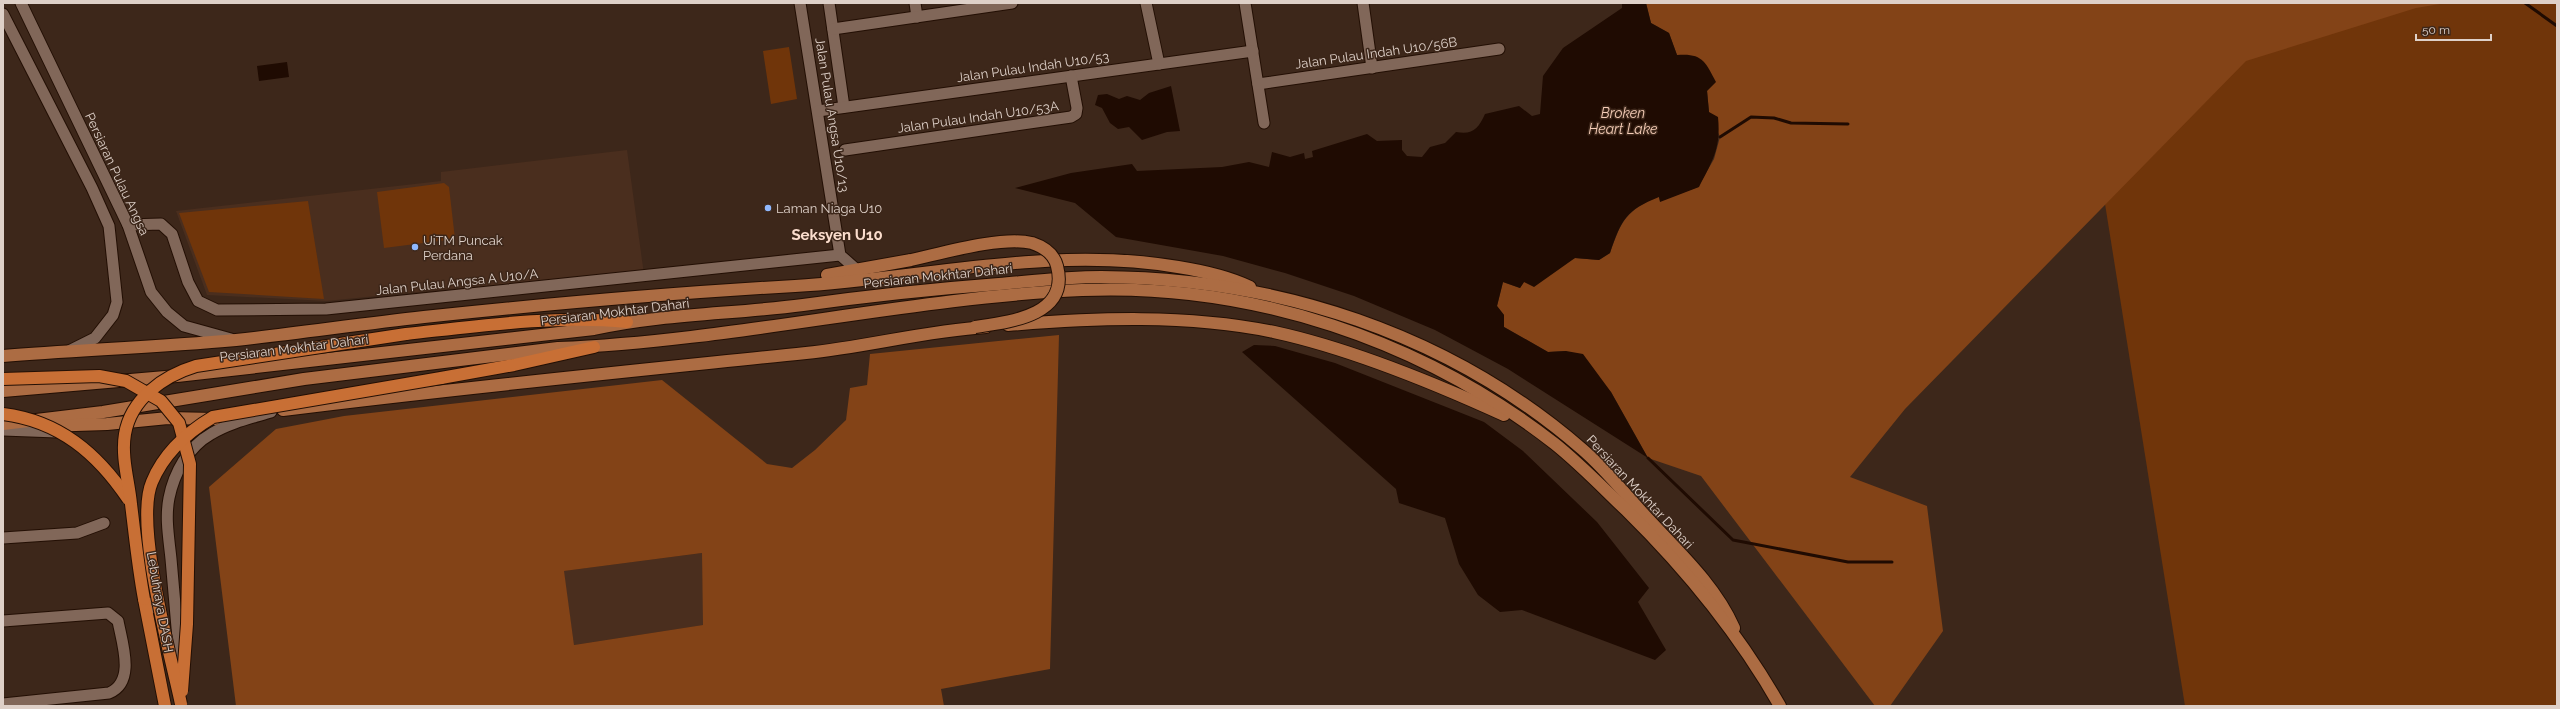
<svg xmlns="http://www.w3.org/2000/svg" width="2560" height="709" viewBox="0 0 2560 709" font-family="Raleway,sans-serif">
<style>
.built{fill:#4a2e1e}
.green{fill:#70350a}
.forest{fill:#834317;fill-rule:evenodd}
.water{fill:#1f0b02}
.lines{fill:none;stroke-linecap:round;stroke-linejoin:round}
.stream{stroke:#1f0b02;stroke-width:3}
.minor-casing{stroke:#230f04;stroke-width:13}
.major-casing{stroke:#230f04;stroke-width:14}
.highway-casing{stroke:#230f04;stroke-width:14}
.minor{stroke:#816759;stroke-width:11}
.major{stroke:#ac6c43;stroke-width:12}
.highway{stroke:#c86f35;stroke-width:12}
.major-bridge-casing{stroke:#230f04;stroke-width:14;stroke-linecap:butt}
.highway-bridge-casing{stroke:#230f04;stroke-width:14;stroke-linecap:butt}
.major-bridge{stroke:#ac6c43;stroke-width:12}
.highway-bridge{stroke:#c86f35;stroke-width:12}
.poi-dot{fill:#90b8fd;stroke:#3d271a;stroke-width:1.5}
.labels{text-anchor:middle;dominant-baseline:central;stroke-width:3;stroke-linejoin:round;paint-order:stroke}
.street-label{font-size:13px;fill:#ded0c8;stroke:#3d271a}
.poi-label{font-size:13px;fill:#ded0c8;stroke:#3d271a;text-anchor:start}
.water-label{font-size:14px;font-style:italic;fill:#f5cdb8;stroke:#3d271a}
.quarter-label{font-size:15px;font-weight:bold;fill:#fbddcd;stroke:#3d271a}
</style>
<rect width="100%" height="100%" fill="#3d271a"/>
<g class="built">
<polygon points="627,150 645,282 480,299 478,286 326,301 207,295 176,211 441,181 441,172"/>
<polygon points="702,553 704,625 574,645 563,571"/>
</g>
<g class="green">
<polygon points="2073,3 2557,3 2557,706 2185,706"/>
<polygon points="789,47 797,99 771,104 763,51"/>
<polygon points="444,183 449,187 455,239 384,248 377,192"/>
<polygon points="308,201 324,299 209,292 179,213"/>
</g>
<g class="forest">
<path d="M 1646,3 L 2446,3 L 2416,8 L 2246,61 L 1905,409 L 1850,477 L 1927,506 L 1943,631 L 1890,706 L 1875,706 L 1701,476 L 1648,458 L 1611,392 L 1566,351 L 1548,352 L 1504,327 L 1504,315 L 1497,306 L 1503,282 L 1520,288 L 1524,282 L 1575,258 L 1599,260 L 1610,253 C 1622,219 1626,211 1659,196 L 1660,201 L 1698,187 L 1714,159 L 1720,137 L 1709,112 L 1707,90 L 1677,55 L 1669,33 L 1651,23 Z"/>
<path d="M 1059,335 L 1050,669 L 941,689 L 944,706 L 236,706 L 209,487 L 276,429 L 344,416 L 662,380 L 767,464 L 792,468 L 815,450 L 846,420 L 850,388 L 867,385 L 870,354 ZM 702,553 L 703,625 L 574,645 L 564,571 Z"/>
</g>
<g class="water">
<path d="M 1622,3 L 1646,3 L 1651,23 L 1669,33 L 1677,55 C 1702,53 1705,61 1716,82 L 1707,91 L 1709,112 L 1718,117 C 1721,148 1713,160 1699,187 L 1660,202 L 1659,197 C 1626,210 1621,220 1610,253 L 1599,260 L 1575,258 L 1534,287 L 1524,282 L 1520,288 L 1503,282 L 1497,306 L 1504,315 L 1504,327 L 1548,352 L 1566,351 L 1583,354 L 1611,392 L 1648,458 L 1508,369 L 1435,330 L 1354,296 L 1285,273 L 1223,256 L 1116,237 L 1075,203 L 1015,188 L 1071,173 L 1132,164 L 1137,171 L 1222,167 L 1249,162 L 1269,167 L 1272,152 L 1290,157 L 1304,153 L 1305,159 L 1313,157 L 1312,151 L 1367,134 L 1377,141 L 1402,140 L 1402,150 L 1407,156 L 1422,157 L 1430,147 L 1445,143 L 1456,132 C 1473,135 1478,129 1485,114 L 1519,106 L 1532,116 L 1540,114 L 1543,76 L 1563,48 L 1622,8 Z"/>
<polygon points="287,62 289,77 259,81 257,66"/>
<polygon points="1171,86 1180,131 1167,132 1142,140 1129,127 1118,129 1110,123 1102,108 1095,105 1098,95 1107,94 1119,99 1127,96 1140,100 1149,93"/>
<polygon points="1254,345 1275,346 1335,363 1484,422 1523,451 1597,522 1649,588 1638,602 1666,650 1655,660 1522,610 1500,612 1478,595 1459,564 1445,518 1399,503 1396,489 1242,352"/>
</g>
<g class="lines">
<g class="stream">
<polyline points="2525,3 2557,26"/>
<polyline points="1720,137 1751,117 1774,118 1791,123 1848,124"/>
<polyline points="1648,458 1733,540 1848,562 1892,562"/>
</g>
<defs>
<g id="minor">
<polyline points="21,3 128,225 151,292 167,312 184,326 231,339"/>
<polyline points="800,3 840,255 857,270"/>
<polyline points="829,3 844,107"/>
<polyline points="915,3 917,17"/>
<polyline points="1146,3 1159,64"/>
<polyline points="1245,3 1264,123"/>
<polyline points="1363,3 1372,68"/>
<polyline points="3,14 92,188 109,226 117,302 113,315 95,338 69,351"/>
<polyline points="833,29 1012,3"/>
<polyline points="1258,84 1499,49"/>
<polyline points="818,111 1253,51"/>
<polyline points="845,150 1071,117 1076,114 1077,108 1071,76"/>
<polyline points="128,225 161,224 172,234 188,282 198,301 217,310 326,309 840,255"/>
<polyline points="3,430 57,432"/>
<polyline points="138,535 143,552 151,608"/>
<polyline points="3,538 77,533 104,523"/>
<path d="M 3,621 L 108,613 L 118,621 C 122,643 136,682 109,693 L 3,704"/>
<path d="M 180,662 C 177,628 174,593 171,559 C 169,539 165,518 169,498 C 174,473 188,447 211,434 C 229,423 251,418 271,412"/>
</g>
<g id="major">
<polyline points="827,275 911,260"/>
<path d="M 1008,325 C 1095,318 1187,314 1274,332 C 1348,348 1434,383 1504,415"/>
<path d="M 3,356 C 80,350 159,347 236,340 C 299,333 361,324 424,317 C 547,304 671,293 795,286 C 922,279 1050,245 1178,267 C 1203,271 1227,276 1250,287"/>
<path d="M 3,391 L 177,376 L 594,329 C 663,314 733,314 803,305 C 868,296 933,289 999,284 C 1033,281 1067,277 1101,277 C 1277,278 1448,333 1582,449 C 1603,467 1621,489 1639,509 C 1672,546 1714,582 1734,628"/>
<path d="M 283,410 C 457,388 632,371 806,353 C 866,347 925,331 986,327"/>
<path d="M 3,424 L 103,412 L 304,379 L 558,348 C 734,341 906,298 1082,290 C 1252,283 1422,340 1555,444 C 1580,464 1603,488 1626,510 C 1685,568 1739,634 1780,706"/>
<polyline points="44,426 107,424 168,418 215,419"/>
</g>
<g id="highway">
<path d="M 406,334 C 479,326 554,315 627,322"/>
<polyline points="441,378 514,365 594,347"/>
<polyline points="144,599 165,706"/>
</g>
</defs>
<use href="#minor" class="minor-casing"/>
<use href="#major" class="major-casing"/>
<use href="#highway" class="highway-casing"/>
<use href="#minor" class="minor"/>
<use href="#major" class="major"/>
<use href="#highway" class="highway"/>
<defs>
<path id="major-bridge" d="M 911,260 C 943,253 1001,236 1032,243 C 1044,247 1054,254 1057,266 C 1070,316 1009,322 975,327"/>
<g id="highway-bridge">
<polyline points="3,379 99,376 126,381 161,401 179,423 190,464 187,624 182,691"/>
<path d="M 3,414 C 59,421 97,453 128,499"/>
<path d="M 144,599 C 138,567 135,536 131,504 C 129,482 121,457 125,434 C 131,399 163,376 196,366 L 406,334"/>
<path d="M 181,704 C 171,656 134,524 152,482 C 164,453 186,433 213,417 L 441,378"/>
</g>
</defs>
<use href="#major-bridge" class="major-bridge-casing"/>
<use href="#highway-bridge" class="highway-bridge-casing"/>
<use href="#major-bridge" class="major-bridge"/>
<use href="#highway-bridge" class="highway-bridge"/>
</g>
<g class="poi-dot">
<circle cx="768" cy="208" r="4"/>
<circle cx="415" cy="247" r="4"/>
</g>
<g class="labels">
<g class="street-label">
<text transform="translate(1376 53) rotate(-8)">Jalan Pulau Indah U10/56B</text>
<text transform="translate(1033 67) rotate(-8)">Jalan Pulau Indah U10/53</text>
<text transform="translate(832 115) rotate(81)">Jalan Pulau Angsa U10/13</text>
<text transform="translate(978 117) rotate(-8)">Jalan Pulau Indah U10/53A</text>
<text transform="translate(117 174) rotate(65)">Persiaran Pulau Angsa</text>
<text transform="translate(938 276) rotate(-6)">Persiaran Mokhtar Dahari</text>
<text transform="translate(457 282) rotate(-6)">Jalan Pulau Angsa A U10/A</text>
<text transform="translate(615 312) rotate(-7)">Persiaran Mokhtar Dahari</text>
<text transform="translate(294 348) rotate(-7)">Persiaran Mokhtar Dahari</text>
<text transform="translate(1640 492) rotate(47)">Persiaran Mokhtar Dahari</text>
<text transform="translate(160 602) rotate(80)">Lebuhraya DASH</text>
</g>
<g class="poi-label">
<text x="776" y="208">Laman Niaga U10</text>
<text x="423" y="240">UiTM Puncak<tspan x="423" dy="15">Perdana</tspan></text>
</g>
<g class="water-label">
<text x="1623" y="113">Broken<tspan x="1623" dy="16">Heart Lake</tspan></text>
</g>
<g class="quarter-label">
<text x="837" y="235">Seksyen U10</text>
</g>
</g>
<rect width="2560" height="709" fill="none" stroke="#ded0c8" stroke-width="8"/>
<path d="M2416 34v6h75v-6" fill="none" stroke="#ded0c8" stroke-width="2"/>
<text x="2422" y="34" font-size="12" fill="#ded0c8" stroke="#3d271a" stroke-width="3" paint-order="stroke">50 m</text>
</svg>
